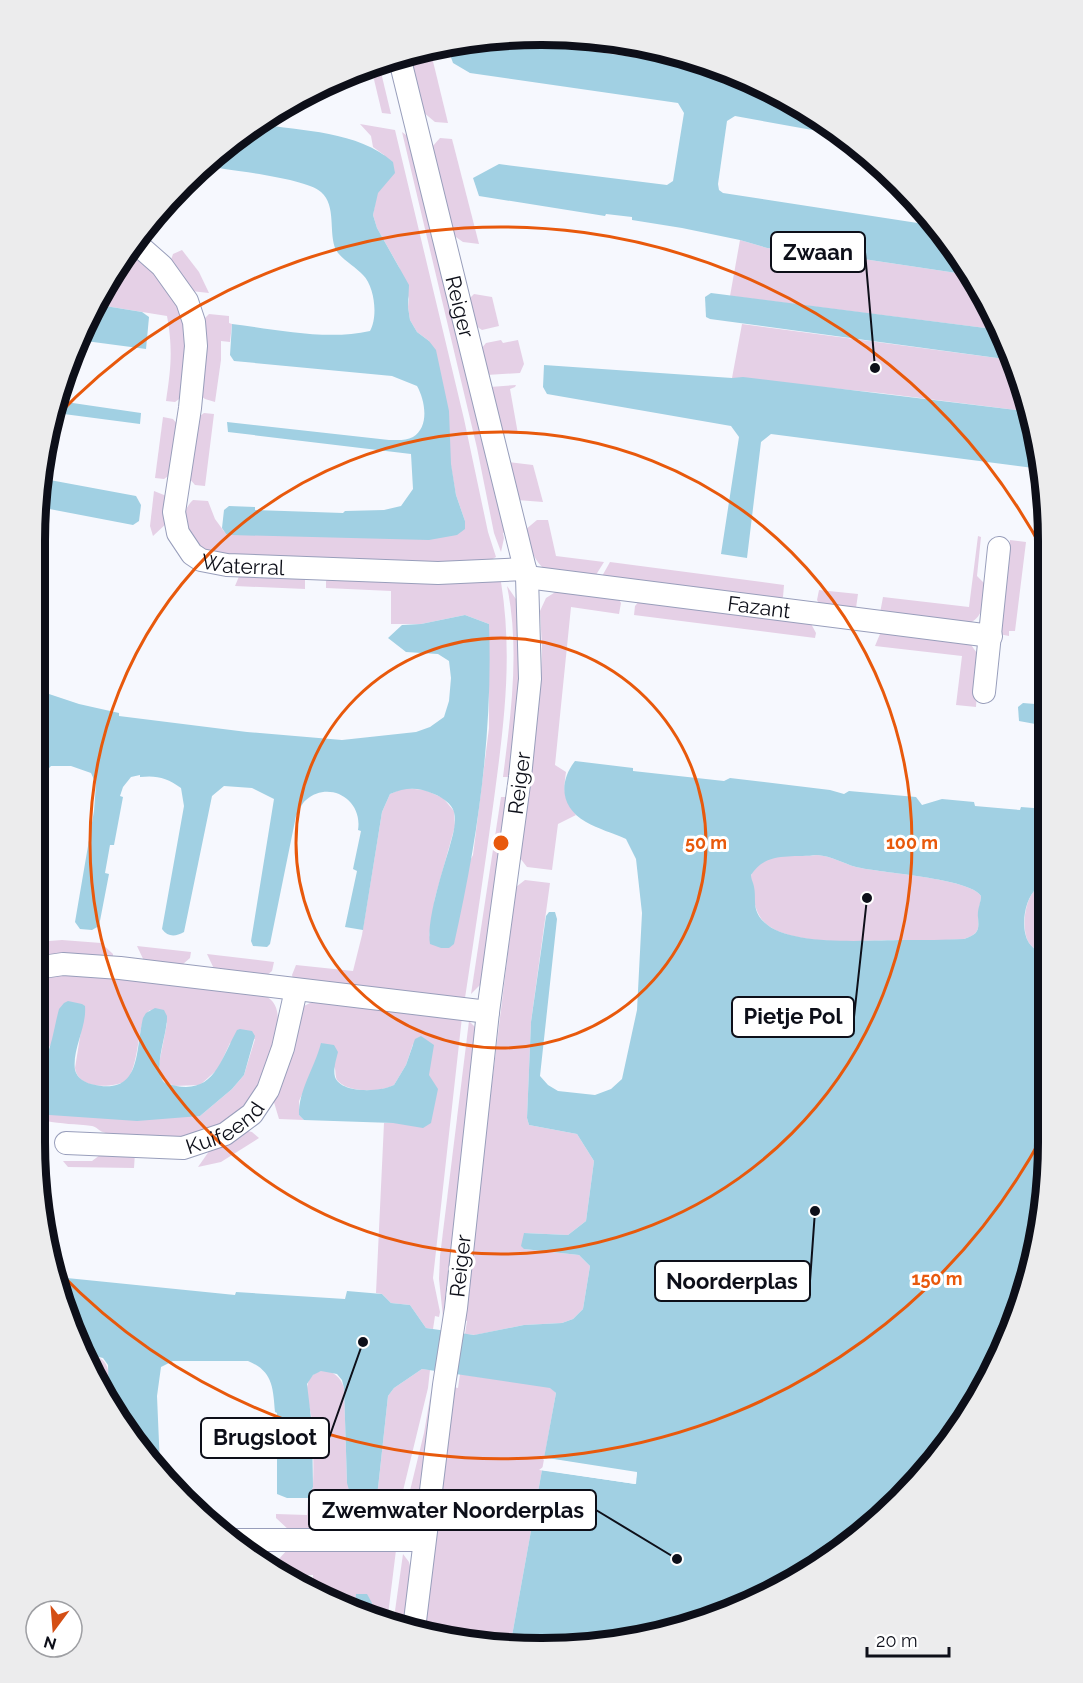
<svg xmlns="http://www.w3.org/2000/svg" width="1083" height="1683" viewBox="0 0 1083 1683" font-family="Raleway,sans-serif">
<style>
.green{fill:#e5d0e6}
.water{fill:#a1d0e3;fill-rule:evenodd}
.pier{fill:#f6f8fe}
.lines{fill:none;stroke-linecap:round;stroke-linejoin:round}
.minor-casing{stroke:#989ebb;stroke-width:24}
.minor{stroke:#fff;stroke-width:22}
.ring{fill:none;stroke:#e8590c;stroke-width:3}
.labels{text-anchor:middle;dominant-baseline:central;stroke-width:6;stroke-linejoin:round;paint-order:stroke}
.street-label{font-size:21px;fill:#0d0f19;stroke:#fff}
.rim{fill:none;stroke:#0d0f19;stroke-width:8}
.centre{fill:#e8590c;stroke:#fff;stroke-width:3}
.ring-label{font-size:18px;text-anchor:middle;font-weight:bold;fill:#e8590c;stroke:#fff;stroke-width:6;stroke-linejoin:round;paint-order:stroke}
.leader{fill:none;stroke:#0d0f19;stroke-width:2}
.callout-dot{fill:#0d0f19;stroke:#fff;stroke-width:2}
.callout{fill:#fff;stroke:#0d0f19;stroke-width:2}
.callout-label{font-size:22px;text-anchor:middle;font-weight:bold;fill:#0d0f19}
</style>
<rect width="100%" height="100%" fill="#f6f8fe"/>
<g class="green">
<polygon points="430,49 448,123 435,122 423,112 408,52"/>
<polygon points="379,64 391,114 382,113 371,67"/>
<path d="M 360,124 L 395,130 L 464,419 L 488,532 L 496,557 L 485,563 L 225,555 C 219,554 212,552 206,550 C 186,541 176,516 193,500 L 208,501 L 215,519 L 226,534 L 465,521 L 456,495 L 429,341 L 417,332 L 410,320 L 408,307 L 409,299 L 399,267 L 377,228 L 373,215 L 384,155 L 373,147 L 371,136 Z"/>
<polygon points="402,132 410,138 505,532 503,533 504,538 501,552 494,533 477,448"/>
<polygon points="440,138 452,139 479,244 463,242 453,235 432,147"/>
<polygon points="740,240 767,248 830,254 970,275 996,317 1001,330 730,296"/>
<polygon points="182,250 199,272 209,293 191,291 171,260 173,254"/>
<path d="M 132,252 L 142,259 L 178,304 L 187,339 L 182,397 L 175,402 L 166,401 C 171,368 173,349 167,316 L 99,305 Z"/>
<polygon points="474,294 492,297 499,326 482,330 476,326 469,299"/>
<polygon points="209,314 229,316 229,323 232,324 230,342 221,341 221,360 215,402 205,399 200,395 202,321"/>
<polygon points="742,324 1012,360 1032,412 880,393 732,378"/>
<polygon points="501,340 503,343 518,340 524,364 520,373 487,375 481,349 486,343"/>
<polygon points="516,385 515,387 510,389 518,434 501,433 490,387"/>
<polygon points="204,413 214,414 205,486 195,485 189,478 197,418"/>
<polygon points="163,417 173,419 178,425 171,474 164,479 155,478"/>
<polygon points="508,462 533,465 543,502 517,500"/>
<polygon points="154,491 169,497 167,523 153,536 150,526"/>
<path d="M 537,520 L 548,520 L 556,556 L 604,562 L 594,578 L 543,568 C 532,557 529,545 525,530 Z"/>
<path d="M 978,536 L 981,537 L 977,576 L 988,587 C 984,601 984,616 970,623 L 880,613 L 883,597 L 969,607 Z"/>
<polygon points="1010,540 1026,542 1015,631 1009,631 1009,636 999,634"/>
<polygon points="610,562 784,585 783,597 778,601 601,578"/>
<polygon points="240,574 305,576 305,589 235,586"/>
<path d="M 331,576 L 501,582 C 513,657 504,724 494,799 C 485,866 475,932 465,998 L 349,985 L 349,982 L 348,985 L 293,979 L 292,975 L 296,965 L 353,971 L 362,935 L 382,812 L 390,794 L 404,788 L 425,790 L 443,798 L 454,811 L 455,826 L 435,898 L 429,937 L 473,855 L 489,728 L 489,624 L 465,615 L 421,624 L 391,624 L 391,591 L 326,588 L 326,581 Z"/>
<path d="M 507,586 L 518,602 L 523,641 L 510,777 L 503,777 C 511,713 520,649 507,586 Z"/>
<polygon points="819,590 858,594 856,608 820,605 817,600"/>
<path d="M 557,591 L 617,596 L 621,603 L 619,614 L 571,607 L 555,765 L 566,772 C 563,793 564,797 576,815 L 558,824 L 552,870 L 527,867 L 520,858 L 541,684 L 542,647 L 540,611 L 546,598 Z"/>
<polygon points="641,599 809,620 816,633 815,638 634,615 635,606"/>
<polygon points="882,629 969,642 979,656 976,707 956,705 962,656 875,646"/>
<polygon points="501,797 508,797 482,983 471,994"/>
<path d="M 817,855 C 832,856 842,863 856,867 C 880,873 970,878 981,896 C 981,901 979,906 979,911 C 977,927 983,933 964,939 C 939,941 915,940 890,940 C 857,941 821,944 789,935 C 763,928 754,915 753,889 C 753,884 750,880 751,876 C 752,868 764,860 771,858 C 784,853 803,857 817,855 Z"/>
<polygon points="525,880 550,883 531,1022 527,1118 529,1125 577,1134 594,1161 586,1221 568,1235 524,1233 524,1249 579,1255 590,1266 583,1309 573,1319 562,1323 524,1325 475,1335 465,1334 467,1321 463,1320 516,887"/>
<path d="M 1046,887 L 1045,955 C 1040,952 1033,949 1029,943 C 1021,929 1024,899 1037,888 Z"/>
<polygon points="62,940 101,943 113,954 113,959 36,958 36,942"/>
<polygon points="137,946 191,952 190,958 183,964 183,967 145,963"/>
<polygon points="207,954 274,962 272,971 266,976 215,971"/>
<path d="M 63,973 L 264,995 C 282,1004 278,1021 276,1039 C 268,1087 236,1128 186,1136 C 171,1138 155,1136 140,1135 C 129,1134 114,1136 103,1132 C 99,1131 97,1127 92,1126 C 76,1124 61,1124 46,1121 L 46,1114 L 200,1116 L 232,1089 L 244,1075 L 255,1039 L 230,1043 L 218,1069 L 200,1085 L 174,1086 L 161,1079 L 159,1064 L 167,1023 L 150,1010 C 136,1022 141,1060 127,1081 C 111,1088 78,1090 75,1068 L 85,1006 L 49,1047 L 43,1066 L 35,1075 L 36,977 Z"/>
<path d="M 312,1002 L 462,1017 L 433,1278 L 440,1312 L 439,1317 L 435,1316 L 433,1329 L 426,1328 L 410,1305 L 391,1303 L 382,1294 L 376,1293 L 384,1123 L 393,1123 L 429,1075 L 413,1044 L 406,1065 L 394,1085 C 382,1092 350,1093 339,1082 C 335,1079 336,1074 335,1069 C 332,1060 326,1051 322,1043 L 313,1070 L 299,1101 L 299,1115 L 304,1120 L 279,1119 L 273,1099 L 302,1007 Z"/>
<polygon points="469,1021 475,1027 478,1036 443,1317 439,1279 440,1256"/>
<polygon points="243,1130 252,1132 259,1138 221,1162 198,1167 212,1147"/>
<polygon points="104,1152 135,1153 134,1168 68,1167 63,1161 92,1161"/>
<path d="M 86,1354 C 115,1357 108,1378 109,1400 Z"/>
<path d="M 422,1369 L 430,1370 L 428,1388 L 401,1499 L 400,1529 L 289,1530 L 276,1518 L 276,1514 L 307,1515 C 308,1510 307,1502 309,1497 C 311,1492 313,1489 313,1484 C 314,1464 313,1444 312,1424 C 312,1411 304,1395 308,1383 C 314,1364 339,1368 344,1388 L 347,1483 L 378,1488 L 388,1396 L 394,1388 Z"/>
<polygon points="460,1374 550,1387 556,1393 510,1647 423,1630 453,1387 458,1388"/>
<polygon points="431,1392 420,1495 416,1514 405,1526 407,1503 424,1433"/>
<polygon points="289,1548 396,1550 387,1623 375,1620 372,1603 354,1600 355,1609 313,1587 313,1575 294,1576 275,1566 277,1561"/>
<polygon points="403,1554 409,1562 411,1571 404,1627 393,1625"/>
</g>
<g class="water">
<polygon points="495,38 655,60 663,52 686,57 691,67 733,75 795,102 840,135 735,116 727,121 718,184 719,190 723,193 937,226 970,275 830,254 767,248 740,240 682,228 632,220 632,217 606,214 605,216 479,196 473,178 499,164 667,185 673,181 684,113 678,103 470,73 453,63 447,46"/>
<path d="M 258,124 C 302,131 358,131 393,162 L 395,173 L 378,193 L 373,215 L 377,228 L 409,285 L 408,307 L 410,320 L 417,332 L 429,341 L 436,350 L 449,411 L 451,464 L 456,495 L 465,521 L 465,529 L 457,535 L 429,540 L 231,535 L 226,534 L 222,528 L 224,510 L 229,506 L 255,507 L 255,510 L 343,513 L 345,511 L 384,510 L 401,506 L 413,489 L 411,454 L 228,432 L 227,422 L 389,440 C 397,440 406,441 413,437 C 430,427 425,400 417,386 L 392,376 L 234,361 L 230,355 L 232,324 C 275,329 326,341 370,331 C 378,317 375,287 363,275 C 356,267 341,259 336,250 C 328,233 337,206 321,192 C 306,178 228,170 205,166 L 233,139 Z"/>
<polygon points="711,293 1001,330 1012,360 710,319 706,317 705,297"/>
<polygon points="99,305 142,312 149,317 146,349 78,340"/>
<polygon points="544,365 732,378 743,377 1032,412 1041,469 771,434 761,442 747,558 721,554 739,437 731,426 547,394 543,387"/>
<polygon points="59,401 141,413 140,424 56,413"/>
<polygon points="39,478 136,496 141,505 139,521 133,525 39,507"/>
<path d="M 465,615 L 489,624 C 493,732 478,838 454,944 L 449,948 L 441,948 L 430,944 C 426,922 442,872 449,849 C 452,837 457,824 454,812 C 452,804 442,797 434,794 C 418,787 406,787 390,794 L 382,812 L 363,930 L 345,927 L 357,871 L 353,869 L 361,831 L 358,830 C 363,799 329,780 306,800 C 302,803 299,811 296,816 L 270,944 L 267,947 L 253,946 L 251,941 L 274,799 L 252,788 L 224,786 L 212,796 L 184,932 C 175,937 168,937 162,929 L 184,806 L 181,788 C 167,778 157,775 140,777 L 140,775 L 131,777 L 123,787 L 120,796 L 123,797 L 114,845 L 110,845 L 105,873 L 109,874 L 99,926 L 92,930 L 80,929 L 75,922 L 94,811 L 96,784 L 91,773 L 71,766 L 51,766 L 39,779 L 37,787 L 37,690 L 79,704 L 119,713 L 119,716 L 247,732 L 342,740 L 416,732 L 430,727 L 444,717 L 449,701 L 451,678 L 449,661 L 438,654 L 406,652 L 388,638 L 402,625 L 421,624 Z"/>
<polygon points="1023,703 1047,705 1046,726 1019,721 1018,707"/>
<path d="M 575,761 L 633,768 L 633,771 L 724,781 L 730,778 L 830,790 L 844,794 L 849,791 L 916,797 L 922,805 L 942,799 L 974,802 L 975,806 L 1020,810 L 1021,807 L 1046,809 L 1046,887 L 1037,888 C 1024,899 1020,929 1029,943 C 1033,949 1040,952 1045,955 L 1044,1207 L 1010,1336 L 923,1476 L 823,1563 L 673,1631 L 510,1647 L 542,1470 L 635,1484 L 637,1473 L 544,1458 L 556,1393 L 550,1388 L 422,1369 L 394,1388 L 388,1396 L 378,1488 L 375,1495 L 359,1500 L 351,1497 L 347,1483 L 344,1388 L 342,1380 L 337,1374 L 321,1371 L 313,1375 L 307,1384 L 312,1426 L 313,1487 L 308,1498 L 287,1498 L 277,1494 L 277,1413 L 275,1412 C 273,1388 273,1371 248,1361 L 173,1361 L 161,1367 L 157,1396 L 160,1466 L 120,1423 L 109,1400 L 108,1365 L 103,1358 L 86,1354 L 61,1304 L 57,1277 L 235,1295 L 236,1292 L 345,1299 L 347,1291 L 382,1294 L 391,1303 L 410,1305 L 426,1328 L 474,1335 L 524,1325 L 562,1323 L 573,1319 L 583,1309 L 590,1266 L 579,1255 L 524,1249 L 521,1246 L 524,1233 L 568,1235 L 586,1221 L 594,1161 L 577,1134 L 529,1125 L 527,1118 L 531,1022 L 546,916 L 549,912 L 555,912 L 557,919 L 540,1076 L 548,1085 L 558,1091 L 595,1095 L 611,1089 L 622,1079 L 637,1010 L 642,913 L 636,859 L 626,839 C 613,833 598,829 586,822 C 561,808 558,783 575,761 ZM 817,855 C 832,856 842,863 856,867 C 880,873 970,878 981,896 C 981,902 977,910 978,917 C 979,930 979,934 964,939 C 944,940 924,940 904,940 C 869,940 789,947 764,922 C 750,908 758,898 753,883 C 752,880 751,878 751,875 C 766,851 792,858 817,855 Z"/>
<path d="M 68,1001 L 82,1004 L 85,1006 C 87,1027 72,1049 75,1070 C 77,1078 84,1082 91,1084 C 142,1097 135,1052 143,1018 L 146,1013 L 155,1008 L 164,1010 L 167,1016 C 168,1034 151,1071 165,1083 C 213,1099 219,1063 237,1030 L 240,1029 L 252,1031 L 255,1036 L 244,1075 L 232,1089 L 200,1116 L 137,1121 L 35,1114 L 35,1075 C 51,1058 53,1031 59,1009 L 64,1003 Z"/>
<path d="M 421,1036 L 434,1045 L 429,1075 L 438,1089 L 431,1123 L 423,1128 L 393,1123 L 304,1120 L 299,1115 C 298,1091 315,1067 321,1043 L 334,1045 L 338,1052 C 336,1060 333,1069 335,1077 C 341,1094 381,1092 394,1085 L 406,1065 L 415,1039 Z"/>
<polygon points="356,1594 367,1594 372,1603 375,1620 355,1609"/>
</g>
<polygon class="pier" points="541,1457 637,1472 636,1484 539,1470 543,1467 633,1481 634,1475 544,1460"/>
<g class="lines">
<defs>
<g id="minor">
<path id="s1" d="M 399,56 L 527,577 L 530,679 L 520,777 L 488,1012 L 456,1308 L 444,1385 L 414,1629"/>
<path id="s2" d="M 137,244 L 162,266 L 187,301 L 194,322 L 196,346 L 190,408 L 174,512 L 178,533 L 192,554 L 201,560 L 227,565 L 438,573 L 525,569"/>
<path id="s3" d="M 527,577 L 991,636"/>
<polyline points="984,692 999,548"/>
<polyline points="36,968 63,964 120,968 488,1012"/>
<path id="s4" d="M 66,1143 L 183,1148 L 225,1134 L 252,1114 L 268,1090 L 283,1048 L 296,990"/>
<polyline points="230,1540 424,1540"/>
</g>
</defs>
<use href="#minor" class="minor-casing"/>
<use href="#minor" class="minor"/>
</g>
<g class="ring">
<circle cx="501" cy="843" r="205"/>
<circle cx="501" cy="843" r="411"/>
<path d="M1042 1137A616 616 0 0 1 58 1271M54 419A616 616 0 0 1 1045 554"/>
</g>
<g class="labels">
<g class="street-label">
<text stroke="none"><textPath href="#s1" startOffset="258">Reiger</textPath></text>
<text stroke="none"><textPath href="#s2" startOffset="390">Waterral</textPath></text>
<text stroke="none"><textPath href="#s3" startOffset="234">Fazant</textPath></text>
<text transform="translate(519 783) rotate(-83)">Reiger</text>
<text stroke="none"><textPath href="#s4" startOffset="164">Kuifeend</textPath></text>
<text transform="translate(460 1266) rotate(-84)">Reiger</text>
</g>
</g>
<path d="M0 0H1083V1683H0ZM541 45H542A496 496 0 0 1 1038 541V1142A496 496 0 0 1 542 1638H541A496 496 0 0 1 45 1142V541A496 496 0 0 1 541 45Z" fill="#ececed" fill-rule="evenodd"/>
<path class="rim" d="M541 45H542A496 496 0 0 1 1038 541V1142A496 496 0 0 1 542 1638H541A496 496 0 0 1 45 1142V541A496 496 0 0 1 541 45Z"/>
<circle cx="501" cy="843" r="9" class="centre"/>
<g class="ring-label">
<text x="706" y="849">50 m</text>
<text x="912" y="849">100 m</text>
<text x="937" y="1285">150 m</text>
</g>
<path class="leader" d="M875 368L865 252M867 898L854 1017M815 1211L810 1281M363 1342L329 1438M677 1559L596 1510"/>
<g class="callout-dot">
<circle cx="875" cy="368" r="6"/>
<circle cx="867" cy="898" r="6"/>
<circle cx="815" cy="1211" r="6"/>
<circle cx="363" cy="1342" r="6"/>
<circle cx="677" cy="1559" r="6"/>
</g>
<g class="callout">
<rect x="771" y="232" width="94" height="40" rx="6"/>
<rect x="732" y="997" width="122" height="40" rx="6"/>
<rect x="655" y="1261" width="155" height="40" rx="6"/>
<rect x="201" y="1418" width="128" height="40" rx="6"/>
<rect x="309" y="1490" width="287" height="40" rx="6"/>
</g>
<g class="callout-label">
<text x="818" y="260">Zwaan</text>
<text x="793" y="1024">Pietje Pol</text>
<text x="732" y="1289">Noorderplas</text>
<text x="265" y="1445">Brugsloot</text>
<text x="453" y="1518">Zwemwater Noorderplas</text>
</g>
<g transform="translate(54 1629) rotate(196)"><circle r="28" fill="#ffffff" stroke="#9e9fa3" stroke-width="1.5"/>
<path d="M0-4.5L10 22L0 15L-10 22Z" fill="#d44e14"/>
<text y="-9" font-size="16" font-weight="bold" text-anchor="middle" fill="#0d0f19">N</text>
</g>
<path d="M867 1647v9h82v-9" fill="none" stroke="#0d0f19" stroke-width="3"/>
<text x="876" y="1647" font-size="18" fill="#0d0f19" stroke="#ffffff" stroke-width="4.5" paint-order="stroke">20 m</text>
</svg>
